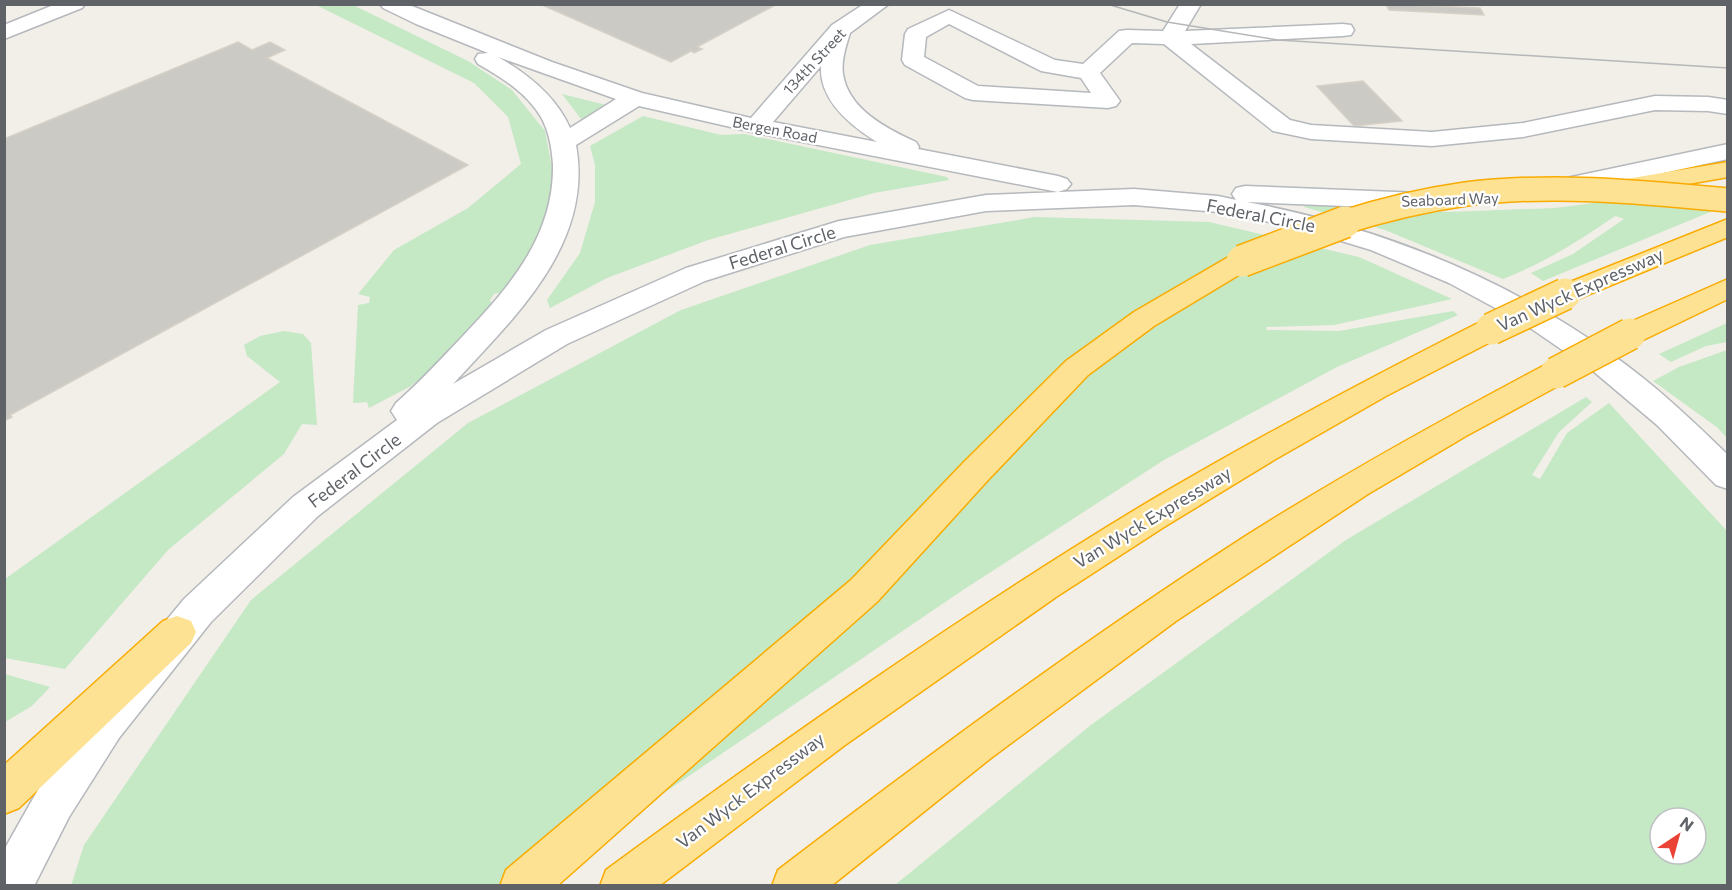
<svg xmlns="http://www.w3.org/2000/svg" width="1732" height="890" viewBox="0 0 1732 890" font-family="Commissioner,sans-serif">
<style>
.green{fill:#c5e8c5;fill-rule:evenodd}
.building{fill:#cccac5;stroke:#d6d1c6;stroke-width:1.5}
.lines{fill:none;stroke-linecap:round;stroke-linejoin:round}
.minor-casing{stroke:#b5b8bc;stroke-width:3}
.highway-casing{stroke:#f9ab00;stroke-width:3}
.minor{fill:#fff;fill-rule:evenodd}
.highway{fill:#fde293;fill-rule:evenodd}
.tram{stroke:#b6b7b8;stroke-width:1.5}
.highway-bridge-far1-casing{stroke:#f9ab00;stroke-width:26;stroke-linecap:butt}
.highway-bridge-casing{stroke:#f9ab00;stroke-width:34;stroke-linecap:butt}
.highway-bridge-far1{stroke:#fde293;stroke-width:23}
.highway-bridge{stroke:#fde293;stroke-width:31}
.labels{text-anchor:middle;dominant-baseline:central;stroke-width:4.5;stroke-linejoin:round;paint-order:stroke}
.far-street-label{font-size:15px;fill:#5f6368;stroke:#fff}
.street-label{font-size:18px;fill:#5f6368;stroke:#fff}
</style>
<rect width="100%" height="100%" fill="#f1efe8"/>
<g class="green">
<polygon points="316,5 353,5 468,61 512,90 545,131 557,194 536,252 507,291 494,294 490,300 492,305 438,364 411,386 369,408 367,402 353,403 358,305 369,303 370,297 358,294 394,250 468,208 521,164 508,117 474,83"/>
<polygon points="562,94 606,105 581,119"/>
<polygon points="643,116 721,135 744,134 947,177 949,180 874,193 708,240 607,278 550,308 547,300 580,253 595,202 595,165 590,146"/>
<path d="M 1728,186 L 1727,205 L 1543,281 L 1531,273 L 1573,254 L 1624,219 L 1615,216 C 1579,241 1544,263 1503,279 L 1385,230 L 1304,207 L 1305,204 L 1449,212 L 1555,208 Z"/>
<polygon points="1035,217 1209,222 1359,257 1452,299 1334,325 1266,327 1267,330 1339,331 1453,311 1458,315 1337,367 1164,460 963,590 652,801 543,885 71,886 84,845 251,600 468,423 681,310 870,245"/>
<polygon points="1727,323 1727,342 1706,346 1671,362 1659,354"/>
<polygon points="284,331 303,334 311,343 317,425 302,424 284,454 168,550 65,669 5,658 5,579 280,382 247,356 244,345 260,336"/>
<polygon points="1727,350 1728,350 1727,438 1718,428 1653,381 1679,367"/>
<path d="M 1586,397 L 1592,402 L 1559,432 L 1532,475 L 1540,479 L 1567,433 L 1609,403 L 1727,531 L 1727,885 L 895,885 L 1091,725 L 1346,540 ZM 1660,818 L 1696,818 L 1696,854 L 1660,854 Z"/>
<polygon points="5,674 50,687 32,706 5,722"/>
</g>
<g class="building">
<polygon points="540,4 777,4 697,47 702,49 694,53 691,51 671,62"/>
<polygon points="1386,4 1480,8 1484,15 1389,10"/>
<polygon points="238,42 252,50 270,42 285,50 267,58 468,165 10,415 12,417 4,421 4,139"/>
<polygon points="1363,81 1402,121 1354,126 1317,86"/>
</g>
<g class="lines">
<defs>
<g id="minor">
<polygon points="56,4 85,4 82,8 4,39 4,25"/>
<path d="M 380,4 L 407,4 L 552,62 L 642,93 L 751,118 L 832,25 L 864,4 L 889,4 L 850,33 C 846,46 841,61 843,74 C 848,109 887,129 916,142 L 919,147 L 918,149 L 1058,176 L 1067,179 L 1071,184 L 1067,189 L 1058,192 L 757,133 L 639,106 L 576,145 C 594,244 514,318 453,384 L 546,330 L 686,268 L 839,221 L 986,195 L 1134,189 L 1218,196 L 1241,201 L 1236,200 L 1232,194 L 1236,188 L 1245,186 L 1421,193 L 1430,195 L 1434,201 L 1430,207 L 1421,209 L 1247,202 C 1379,227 1504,277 1614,356 C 1655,385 1692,420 1728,455 L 1728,489 L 1716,485 L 1657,425 L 1593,371 L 1523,323 L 1449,283 L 1371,250 L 1295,227 L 1218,212 L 1134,205 L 986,211 L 844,237 L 705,281 L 567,344 L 437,423 L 318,516 L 211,622 L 119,738 L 69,817 L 34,886 L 4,886 L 4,850 L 39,788 L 91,712 L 184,599 L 293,497 L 397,420 L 391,411 L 396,403 C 419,383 440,360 461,338 C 508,288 554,238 553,165 C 552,149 549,131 541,117 C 527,93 501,77 478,64 L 475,59 L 478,54 L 488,53 L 416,24 L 383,8 ZM 498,57 L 616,99 L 570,128 C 556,96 528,74 498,57 ZM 821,66 C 819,101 851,126 877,142 L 773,122 Z"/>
<path d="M 1180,4 L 1201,4 L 1185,31 L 1343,24 L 1351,25 L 1354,30 L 1351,35 L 1343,36 L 1191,44 L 1290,120 L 1311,125 L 1432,132 L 1523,123 L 1655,96 L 1708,97 L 1728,100 L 1728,114 L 1708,111 L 1655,110 L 1523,137 L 1432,146 L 1311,139 L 1273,131 L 1164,44 L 1132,43 L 1100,73 L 1120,101 L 1116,106 L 1108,108 L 973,100 L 965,98 L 905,65 L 902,60 L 905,34 L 908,29 L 949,10 L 1055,60 L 1083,64 L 1119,31 L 1127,30 L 1163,31 ZM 949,24 L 1041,71 L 1081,78 L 1091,93 L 978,86 L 924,57 L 926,37 Z"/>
<polygon points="1728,144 1728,159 1562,195 1553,192 1549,187 1553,182 1562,179"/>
</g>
<g id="highway">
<polygon points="1728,162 1728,177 1614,197 1605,194 1601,189 1605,184 1614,181"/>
<polygon points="1728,219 1728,237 1575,300 1565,303 1555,300 1551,294 1555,288"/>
<polygon points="1242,252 1252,255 1256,261 1252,267 1154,326 1088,375 988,480 877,602 557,886 500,886 506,870 851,580 964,462 1066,361 1134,312 1232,255"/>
<polygon points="1728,279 1728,299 1641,341 1630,344 1619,341 1615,334 1619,327"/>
<path d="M 1491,319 L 1502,322 L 1506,329 L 1502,336 L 1386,396 L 1274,460 L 1164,527 L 1056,597 L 845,745 L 659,886 L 600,886 L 606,870 C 779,743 955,619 1138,508 C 1250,441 1364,381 1480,322 Z"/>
<path d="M 1556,362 L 1567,365 L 1571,373 L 1567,381 L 1466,436 L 1368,494 L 1176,621 L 991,758 L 831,886 L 772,886 L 778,870 C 930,754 1083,641 1244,537 C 1342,475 1443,419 1545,365 Z"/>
<polygon points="177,616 191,621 196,632 191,643 19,808 4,814 4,765 163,621"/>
</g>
</defs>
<use href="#minor" class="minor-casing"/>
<use href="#highway" class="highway-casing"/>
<use href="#minor" class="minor"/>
<use href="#highway" class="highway"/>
<polyline class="tram" points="1107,4 1167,22 1278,40 1728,68"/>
<defs>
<path id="highway-bridge-far1" d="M 1341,223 C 1382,210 1423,200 1466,194 C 1552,183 1642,192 1728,200"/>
<g id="highway-bridge">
<polyline points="1242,261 1345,222"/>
<polyline points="1491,329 1565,294"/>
<polyline points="1556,373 1630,334"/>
</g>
</defs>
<use href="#highway-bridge-far1" class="highway-bridge-far1-casing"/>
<use href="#highway-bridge" class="highway-bridge-casing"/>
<use href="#highway-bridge-far1" class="highway-bridge-far1"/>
<use href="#highway-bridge" class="highway-bridge"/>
</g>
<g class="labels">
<g class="far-street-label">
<text transform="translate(814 61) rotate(-47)">134th Street</text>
<text transform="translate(775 129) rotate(11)">Bergen Road</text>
<text transform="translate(1450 199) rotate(-2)">Seaboard Way</text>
</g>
<g class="street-label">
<text transform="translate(1261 215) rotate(11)">Federal Circle</text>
<text transform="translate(782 247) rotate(-17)">Federal Circle</text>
<text transform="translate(1580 289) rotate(-24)">Van Wyck Expressway</text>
<text transform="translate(354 470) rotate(-37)">Federal Circle</text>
<text transform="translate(1152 517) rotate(-31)">Van Wyck Expressway</text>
<text transform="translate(750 790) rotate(-37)">Van Wyck Expressway</text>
</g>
</g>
<rect width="1732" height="890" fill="none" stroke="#5f6368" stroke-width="12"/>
<g transform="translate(1678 836) rotate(36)"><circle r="28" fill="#ffffff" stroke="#bfc1c3" stroke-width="1.5"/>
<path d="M0-4.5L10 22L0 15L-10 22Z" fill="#ea4335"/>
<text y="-9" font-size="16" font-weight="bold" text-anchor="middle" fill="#5f6368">N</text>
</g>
</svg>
